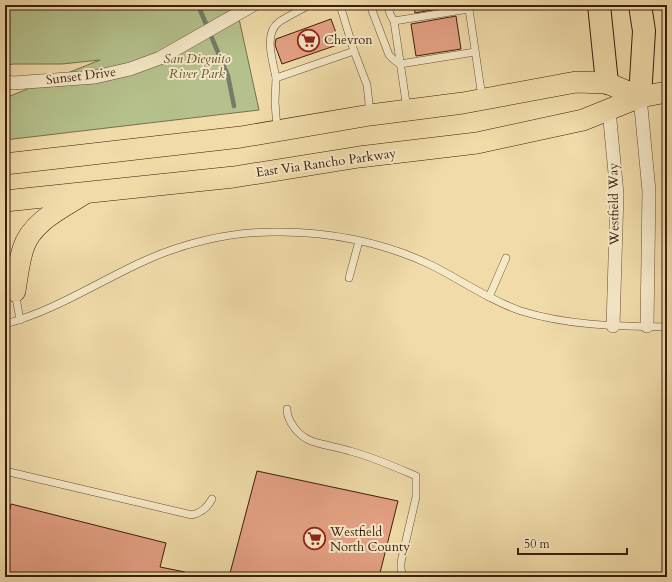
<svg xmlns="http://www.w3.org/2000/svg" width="672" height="582" viewBox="0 0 672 582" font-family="Cardo,serif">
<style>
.green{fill:#b5c18c;stroke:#796f4c}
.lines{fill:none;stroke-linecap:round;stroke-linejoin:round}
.stream{stroke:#757c68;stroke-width:4.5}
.building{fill:#e4a184;stroke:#3d1d0c}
.service-casing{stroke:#6a4c33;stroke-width:8}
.minor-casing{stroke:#6a4c33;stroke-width:14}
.primary-casing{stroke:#3d1d0c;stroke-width:22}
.motorway-casing{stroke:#3d1d0c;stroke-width:24}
.service{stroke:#f5e8c7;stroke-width:7}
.minor{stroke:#f5e8c7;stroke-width:13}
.primary{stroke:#f0dba9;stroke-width:21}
.motorway{stroke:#f0dba9;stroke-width:22}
.labels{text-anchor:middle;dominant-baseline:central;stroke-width:4;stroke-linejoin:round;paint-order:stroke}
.poi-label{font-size:13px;fill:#3d1d0c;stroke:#f5e8c7;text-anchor:start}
.park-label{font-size:13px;font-style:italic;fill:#614e32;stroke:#f5e8c7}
.street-label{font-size:13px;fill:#3d1d0c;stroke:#f5e8c7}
</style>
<rect width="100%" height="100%" fill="#f0dba9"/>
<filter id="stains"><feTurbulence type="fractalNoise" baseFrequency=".005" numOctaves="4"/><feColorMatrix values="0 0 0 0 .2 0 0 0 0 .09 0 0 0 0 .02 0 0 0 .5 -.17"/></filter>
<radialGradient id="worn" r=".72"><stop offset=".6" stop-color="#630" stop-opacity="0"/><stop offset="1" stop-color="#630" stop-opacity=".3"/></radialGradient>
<polygon class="green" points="5,5 236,5 259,110 5,140 5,98 100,60 62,64 13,64 5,66"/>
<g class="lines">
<polyline class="stream" points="198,5 228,76 234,106"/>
</g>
<g class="building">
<polygon points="414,5 454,5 454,6 415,13"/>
<polygon points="456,16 461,49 416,56 411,24"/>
<polygon points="331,19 340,44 282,64 275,45 276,39"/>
<polygon points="257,471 398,501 379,577 229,577"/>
<polygon points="11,504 166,543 160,567 185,572 184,577 5,577 5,530"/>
</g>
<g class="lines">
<defs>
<g id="service">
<polyline points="340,5 354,51 367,85 370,113"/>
<polyline points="370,5 389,55 394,60 400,64 475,52"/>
<polyline points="388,5 390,14 394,21"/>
<path d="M 276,78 C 273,61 263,34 279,22 C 288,16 299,11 309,5"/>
<polyline points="407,109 394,21 469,9 482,97"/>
<polyline points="277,129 275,102 276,78 354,51"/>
<polyline points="5,249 11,274"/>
<polyline points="349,278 359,241"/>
<polyline points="15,292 20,320"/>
<polyline points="489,297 506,258"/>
<path d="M 5,324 C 54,311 96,283 142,262 C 182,243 230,232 274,232 C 327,231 383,242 431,265 C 461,280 489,300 521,311 C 570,326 617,326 667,327"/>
<path d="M 287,409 C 287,421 298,435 309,440 C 320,445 338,447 350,451 C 373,457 395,467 416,476 L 416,497 L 401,562 L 401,569 L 403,577"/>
<path d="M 5,471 L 192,515 C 202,512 207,508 212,499"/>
</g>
<g id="minor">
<polyline points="5,81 13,83 95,77 130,69 160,58 253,5"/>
<polyline points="640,97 649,191 647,326"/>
<polyline points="609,110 617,194 613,326"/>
</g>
<g id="primary">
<polyline points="5,164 241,137 370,115 463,103 576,82 607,83 640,97"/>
<polyline points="5,201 234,177 359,157 477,143 583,120 640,97 667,92"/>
<path d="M 15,291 C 17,277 19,262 23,249 C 31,222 62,208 84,194"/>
</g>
<g id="motorway">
<polyline points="599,5 607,83"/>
<polyline points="640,97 644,31 640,5"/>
</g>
</defs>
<use href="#service" class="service-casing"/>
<use href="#minor" class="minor-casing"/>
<use href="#primary" class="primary-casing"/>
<use href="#motorway" class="motorway-casing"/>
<use href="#service" class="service"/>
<use href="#minor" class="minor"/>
<use href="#primary" class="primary"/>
<use href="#motorway" class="motorway"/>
</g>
<defs>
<symbol id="supermarket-ring" viewBox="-11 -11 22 22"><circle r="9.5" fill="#f5e8c7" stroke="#8f2418" stroke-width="1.5"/><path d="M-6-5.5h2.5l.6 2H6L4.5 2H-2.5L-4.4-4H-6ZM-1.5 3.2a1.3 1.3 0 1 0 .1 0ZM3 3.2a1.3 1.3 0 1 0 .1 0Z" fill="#8f2418"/></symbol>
</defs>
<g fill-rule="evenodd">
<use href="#supermarket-ring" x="296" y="28" width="25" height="25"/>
<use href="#supermarket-ring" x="302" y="526" width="25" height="25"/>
</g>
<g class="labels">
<g class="poi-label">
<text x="324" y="40">Chevron</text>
<text x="330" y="532">Westfield<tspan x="330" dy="15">North County</tspan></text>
</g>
<g class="park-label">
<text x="197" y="59">San Dieguito<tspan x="197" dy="15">River Park</tspan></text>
</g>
<g class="street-label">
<text transform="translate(81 76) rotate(-7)">Sunset Drive</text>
<text transform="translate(326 163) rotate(-8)">East Via Rancho Parkway</text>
<text transform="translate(614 204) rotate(-91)">Westfield Way</text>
</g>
</g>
<rect width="672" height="582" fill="none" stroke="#f0dba9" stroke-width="20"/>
<rect x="6" y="6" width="660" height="570" fill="none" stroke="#3d1d0c" stroke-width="2"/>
<rect x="10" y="10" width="652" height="562" fill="none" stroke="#3d1d0c"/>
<path d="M518 548v6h109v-6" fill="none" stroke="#3d1d0c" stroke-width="2"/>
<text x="524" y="548" font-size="12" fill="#3d1d0c" stroke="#f5e8c7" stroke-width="3" paint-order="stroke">50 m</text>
<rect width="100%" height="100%" filter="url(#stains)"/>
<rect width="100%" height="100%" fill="url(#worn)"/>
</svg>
